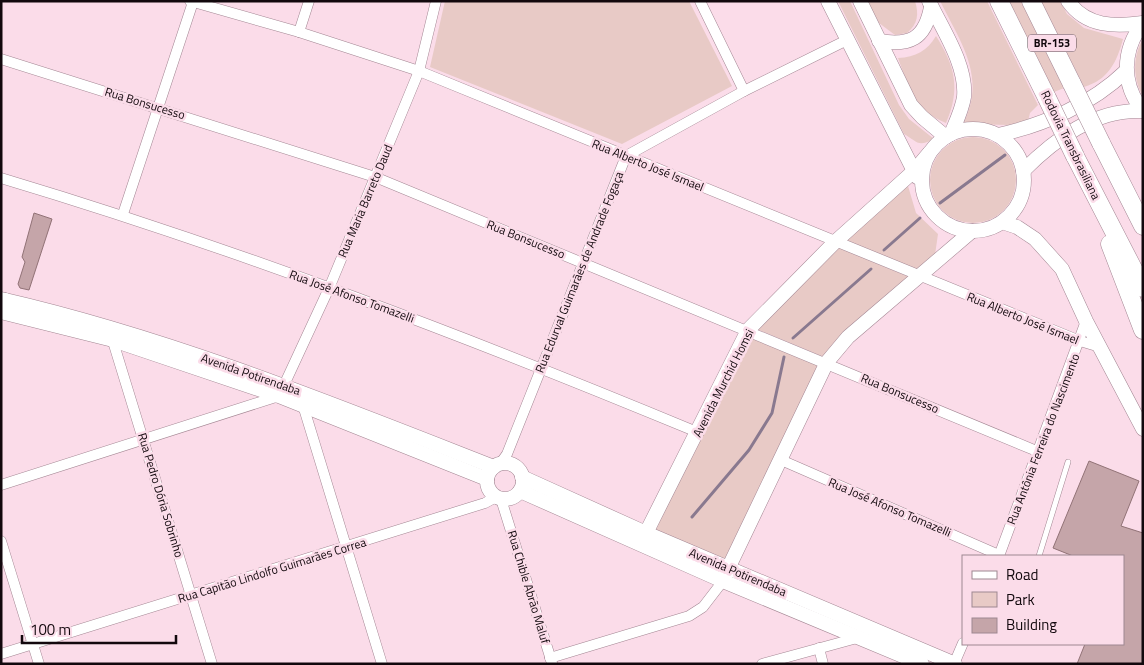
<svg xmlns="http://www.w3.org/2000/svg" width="1144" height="665" viewBox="0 0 1144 665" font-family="'Titillium Web',sans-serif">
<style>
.green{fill:#e8cac6}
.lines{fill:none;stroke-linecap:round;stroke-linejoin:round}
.stream{stroke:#89798f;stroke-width:3}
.building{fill:#c5a5a9;stroke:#917276}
.lane-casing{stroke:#a38693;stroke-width:6}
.street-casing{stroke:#a38693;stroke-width:11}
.secondary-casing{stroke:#a38693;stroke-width:15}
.highway-casing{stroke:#a38693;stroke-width:19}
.lane{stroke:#fff;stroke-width:5}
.street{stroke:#fff;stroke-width:10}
.secondary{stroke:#fff;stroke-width:14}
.highway{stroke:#fff;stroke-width:18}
.highway-bridge-casing{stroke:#a38693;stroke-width:19;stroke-linecap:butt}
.highway-bridge{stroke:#fff;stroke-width:18}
.labels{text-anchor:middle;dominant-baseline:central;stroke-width:5;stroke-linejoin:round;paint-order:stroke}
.shield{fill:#fbdce9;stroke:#58484f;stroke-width:1}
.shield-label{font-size:11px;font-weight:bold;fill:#12080d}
.street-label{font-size:12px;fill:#12080d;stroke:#fbdce9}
</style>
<rect width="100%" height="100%" fill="#fbdce9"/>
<g class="green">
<polygon points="445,1 689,1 732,86 622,144 430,67"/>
<path d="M 838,1 L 850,1 L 899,105 L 909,119 L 934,139 C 917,148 917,141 904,134 Z"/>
<path d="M 867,1 L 915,1 C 919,14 918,24 907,33 L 895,35 L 879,23 Z"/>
<path d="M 940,1 L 987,1 L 1038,105 L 1030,113 L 1028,121 L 1009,125 L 963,124 C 987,77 961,43 940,1 Z"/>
<polygon points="1009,1 1021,1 1064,88 1054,92"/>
<path d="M 1041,1 L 1060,1 L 1067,14 L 1084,28 L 1123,39 C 1117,62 1108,80 1084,87 Z"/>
<path d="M 936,36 C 955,66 961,89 946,123 C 915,111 909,87 898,58 C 916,57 927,51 936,36 Z"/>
<path d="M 1143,39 L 1143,97 C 1133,79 1132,57 1143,39 Z"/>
<circle cx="973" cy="180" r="43"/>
<polygon points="908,186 916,213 938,234 934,262 922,273 842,240"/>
<polygon points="835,246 914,279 826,358 754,328"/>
<polygon points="749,335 821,365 727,562 651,531"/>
</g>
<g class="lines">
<g class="stream">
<polyline points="940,203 1005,155"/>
<polyline points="884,250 920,218"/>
<polyline points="793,338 871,269"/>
<polyline points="692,517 749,450 772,413 784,357"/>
</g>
</g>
<g class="building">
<polygon points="34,213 52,219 29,290 20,288 18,284 25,262 22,257"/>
<polygon points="1089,461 1139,481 1121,526 1143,533 1143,664 1077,664 1085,644 1123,644 1123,556 1073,556 1053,548"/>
</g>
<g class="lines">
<defs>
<polyline id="lane" points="1039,556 1068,462"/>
<g id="street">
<polyline points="190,1 299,32 419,71 1080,341 1100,347"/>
<polyline points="700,1 744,91"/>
<polyline points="299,32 309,1"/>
<polyline points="1,59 375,177 1039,452"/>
<path d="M 1,178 C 238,249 468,337 697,432"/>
<polyline points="123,214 193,2"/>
<polyline points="111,335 212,664"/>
<polyline points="302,402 382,664"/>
<polyline points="781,460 999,555"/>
<polyline points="500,464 507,454 626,156 744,91 847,40"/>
<polyline points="1,485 279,396 330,286 419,71 436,1"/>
<polyline points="501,499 552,663"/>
<polyline points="1,541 39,664"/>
<polyline points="999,556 1086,321"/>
<polyline points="819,648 823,664"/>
<polyline points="1,654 485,503 496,497"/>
<polyline points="550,658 689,616 703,607 723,581"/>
<polyline points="762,664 857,638 858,635"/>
<polyline points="954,664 963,643"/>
</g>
<g id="secondary">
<polyline points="828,1 917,177"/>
<polyline points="860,1 911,105 922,117 946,137"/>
<path d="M 929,1 C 942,29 967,65 964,97 C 962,110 956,122 951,134"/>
<path d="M 1068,1 C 1086,27 1115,27 1143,23"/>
<path d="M 1143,23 C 1122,50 1121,84 1143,111"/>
<path d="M 879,41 C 910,46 925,39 931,7"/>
<circle cx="973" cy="180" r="51"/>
<path d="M 998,135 C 1044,125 1092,104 1126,71"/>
<path d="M 1023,171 C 1055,139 1095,109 1142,111"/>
<polyline points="1002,222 1017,227 1035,239 1062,269 1086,321 1143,429"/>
<path d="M 1,299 C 171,338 333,404 494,467"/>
<polyline points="5,300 1,312 113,340 279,396 487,479"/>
<circle cx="505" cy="481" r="18"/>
<polyline points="522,477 646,533 955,664"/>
<polyline points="520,491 723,581 922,664"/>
<polyline points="646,533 748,330 835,242 914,171 930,152"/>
<polyline points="725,575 827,362 848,337 972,231"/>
</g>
<g id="highway">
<polyline points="999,1 1047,98"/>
<polyline points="1031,1 1072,84"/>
<polyline points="1101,143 1143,226"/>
<polyline points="1075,156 1143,288"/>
<polyline points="1110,244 1143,330"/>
</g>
</defs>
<use href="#lane" class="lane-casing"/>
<use href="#street" class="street-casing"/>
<use href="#secondary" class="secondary-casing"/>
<use href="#highway" class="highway-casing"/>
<use href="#lane" class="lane"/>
<use href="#street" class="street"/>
<use href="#secondary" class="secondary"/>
<use href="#highway" class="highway"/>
<defs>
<g id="highway-bridge">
<polyline points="1072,84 1101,143"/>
<polyline points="1047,98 1075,156"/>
</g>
</defs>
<use href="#highway-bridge" class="highway-bridge-casing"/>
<use href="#highway-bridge" class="highway-bridge"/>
</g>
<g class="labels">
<rect class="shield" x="1028" y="34.5" width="48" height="17" rx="4"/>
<g class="shield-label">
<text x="1052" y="43">BR-153</text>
</g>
<g class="street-label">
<text transform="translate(145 103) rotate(17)">Rua Bonsucesso</text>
<text transform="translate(1071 145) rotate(64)">Rodovia Transbrasiliana</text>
<text transform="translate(648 165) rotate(22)">Rua Alberto José Ismael</text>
<text transform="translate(365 201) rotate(-67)">Rua Maria Barreto Daud</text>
<text transform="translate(526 239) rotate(22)">Rua Bonsucesso</text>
<text transform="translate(579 272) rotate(-68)">Rua Edurval Guimarães de Andrade Fogaça</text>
<text transform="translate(352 296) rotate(20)">Rua José Afonso Tomazelli</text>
<text transform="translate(1023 318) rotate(22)">Rua Alberto José Ismael</text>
<text transform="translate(251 374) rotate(19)">Avenida Potirendaba</text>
<text transform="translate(723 383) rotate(-63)">Avenida Murchid Homsi</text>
<text transform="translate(900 393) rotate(23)">Rua Bonsucesso</text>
<text transform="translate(1043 439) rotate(-69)">Rua Antônia Ferreira do Nascimento</text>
<text transform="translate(161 495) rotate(73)">Rua Pedro Dória Sobrinho</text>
<text transform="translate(890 507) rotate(23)">Rua José Afonso Tomazelli</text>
<text transform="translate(272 570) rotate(-17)">Rua Capitão Lindolfo Guimarães Correa</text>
<text transform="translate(738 572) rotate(23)">Avenida Potirendaba</text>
<text transform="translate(529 587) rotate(73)">Rua Chible Abrão Maluf</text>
</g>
</g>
<rect width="1144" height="665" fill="none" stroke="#12080d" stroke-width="5"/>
<rect x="962" y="555" width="162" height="90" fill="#fbdce9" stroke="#9e8791"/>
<rect x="972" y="571" width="25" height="8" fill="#ffffff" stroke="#9e8791"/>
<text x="1006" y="580" font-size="15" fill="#12080d">Road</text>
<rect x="972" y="592" width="25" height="15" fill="#e8cac6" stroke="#9e8791"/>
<text x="1006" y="605" font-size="15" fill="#12080d">Park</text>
<rect x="972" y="618" width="25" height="15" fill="#c5a5a9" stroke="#9e8791"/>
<text x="1006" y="630" font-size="15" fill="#12080d">Building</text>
<path d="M22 635v8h154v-8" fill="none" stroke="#12080d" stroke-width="2.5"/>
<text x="30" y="635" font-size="15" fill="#12080d" stroke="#fbdce9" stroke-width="4" paint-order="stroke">100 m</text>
</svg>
